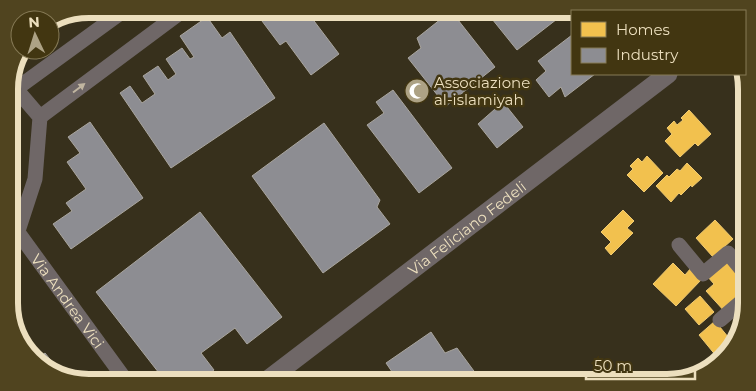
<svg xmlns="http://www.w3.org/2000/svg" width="756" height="391" viewBox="0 0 756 391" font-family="Montserrat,sans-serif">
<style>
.homes{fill:#f2c14e;stroke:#f0ca70}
.industry{fill:#8d8d92;stroke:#aaa69f}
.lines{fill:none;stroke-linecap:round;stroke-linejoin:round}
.minor{stroke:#6f6767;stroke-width:15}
.tertiary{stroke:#6f6767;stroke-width:19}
.oneway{fill:#c0b5a0}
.labels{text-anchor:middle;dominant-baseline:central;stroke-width:5;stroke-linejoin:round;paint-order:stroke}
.poi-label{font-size:15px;fill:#ecdfbe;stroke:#423611;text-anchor:start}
.street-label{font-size:15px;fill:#ecdfbe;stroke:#423611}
.rim{fill:none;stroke:#ecdfbe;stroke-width:6}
</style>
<rect width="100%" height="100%" fill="#37301c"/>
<g class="homes">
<polygon points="689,110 711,134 698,146 695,143 680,157 665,141 672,134 667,128 674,121 677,125 683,120 681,118"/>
<polygon points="647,156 663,173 644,192 627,175 633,169 630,166 638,158 642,162"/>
<polygon points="687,163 702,178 692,187 691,185 681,195 679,193 671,202 656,186 667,175 669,177 677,169 680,171"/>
<polygon points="623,210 634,221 627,228 633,233 611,255 605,248 611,242 601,232"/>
<polygon points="715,220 733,239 713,257 696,238"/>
<polygon points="728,257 747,279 747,294 726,313 706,291 714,284 707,276"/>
<polygon points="673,263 685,275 691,268 702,279 676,306 653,284"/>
<polygon points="700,296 714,312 699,325 685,309"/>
<polygon points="715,321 733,343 717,357 699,335"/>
</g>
<g class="industry">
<polygon points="253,9 305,9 339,54 311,75 286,41 280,45"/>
<polygon points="364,9 384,9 371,18"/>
<polygon points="484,9 570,9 517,50"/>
<polygon points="451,11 495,67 446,106 408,58 421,48 417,38"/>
<polygon points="207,17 222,38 230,32 275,98 171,168 120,93 130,86 142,103 155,94 143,76 158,66 168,80 176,74 166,59 182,48 190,59 194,57 180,36"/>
<polygon points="572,35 572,74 595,74 565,97 561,87 549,97 536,80 546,71 538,61"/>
<polygon points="393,90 452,168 419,193 367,125 384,113 376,102"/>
<polygon points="503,102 523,127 497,148 478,124"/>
<polygon points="90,122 143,198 71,249 53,224 72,211 66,203 86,189 67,162 80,153 68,137"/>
<polygon points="324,123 380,200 377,207 390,224 323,273 252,176"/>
<polygon points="200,212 282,317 247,344 235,328 201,353 214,370 198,382 166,382 96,292"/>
<polygon points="9,296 20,310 11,317 9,313"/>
<polygon points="431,332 445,353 457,348 482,382 399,382 386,363"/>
<polygon points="45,353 63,376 53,374 36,360"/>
</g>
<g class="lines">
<g class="minor">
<polyline points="9,87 16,89 40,117 35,179 18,231"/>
<polyline points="16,89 126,9"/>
<polyline points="40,117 185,9"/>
<path id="s1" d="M 9,220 L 127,382"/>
<polyline points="679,245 703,274 728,253 747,276"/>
<polyline points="720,320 747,297"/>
</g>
<path class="tertiary" id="s2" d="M 265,382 L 668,74"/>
</g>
<defs><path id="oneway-solid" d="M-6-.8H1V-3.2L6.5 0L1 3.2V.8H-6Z" transform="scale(1.25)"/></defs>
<use class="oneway" href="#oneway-solid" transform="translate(79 88) rotate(-37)"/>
<defs>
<symbol id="mosque-disc" viewBox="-11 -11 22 22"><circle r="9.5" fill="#ada285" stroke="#423611"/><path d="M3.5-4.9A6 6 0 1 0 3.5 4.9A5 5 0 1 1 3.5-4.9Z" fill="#fff"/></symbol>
</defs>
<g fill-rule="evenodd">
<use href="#mosque-disc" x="403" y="77" width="28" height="28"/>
</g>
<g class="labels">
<g class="poi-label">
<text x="434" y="82">Associazione<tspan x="434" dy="17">al-islamiyah</tspan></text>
</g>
<g class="street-label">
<text stroke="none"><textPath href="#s2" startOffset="254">Via Feliciano Fedeli</textPath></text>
<text stroke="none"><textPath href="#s1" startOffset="100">Via Andrea Vici</textPath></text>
</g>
</g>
<path d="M0 0H756V391H0ZM89 18H667A71 71 0 0 1 738 89V303A71 71 0 0 1 667 374H89A71 71 0 0 1 18 303V89A71 71 0 0 1 89 18Z" fill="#50441f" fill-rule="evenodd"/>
<path class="rim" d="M89 18H667A71 71 0 0 1 738 89V303A71 71 0 0 1 667 374H89A71 71 0 0 1 18 303V89A71 71 0 0 1 89 18Z"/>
<rect x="571" y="10" width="175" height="65" fill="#423611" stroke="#867a56"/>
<rect x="581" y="22" width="25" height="15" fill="#f2c14e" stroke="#867a56"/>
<text x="616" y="35" font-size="15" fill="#ecdfbe">Homes</text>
<rect x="581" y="48" width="25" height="15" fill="#8d8d92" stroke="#867a56"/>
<text x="616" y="60" font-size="15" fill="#ecdfbe">Industry</text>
<g transform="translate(35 35) rotate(356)"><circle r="24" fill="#423611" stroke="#867a56"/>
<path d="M0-4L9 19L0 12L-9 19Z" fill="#ada285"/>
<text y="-8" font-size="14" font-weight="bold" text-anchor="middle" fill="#ecdfbe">N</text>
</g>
<path d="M586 371v8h109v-8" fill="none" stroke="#ecdfbe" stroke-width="2.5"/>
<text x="594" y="371" font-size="15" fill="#ecdfbe" stroke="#423611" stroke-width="4" paint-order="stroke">50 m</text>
</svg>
